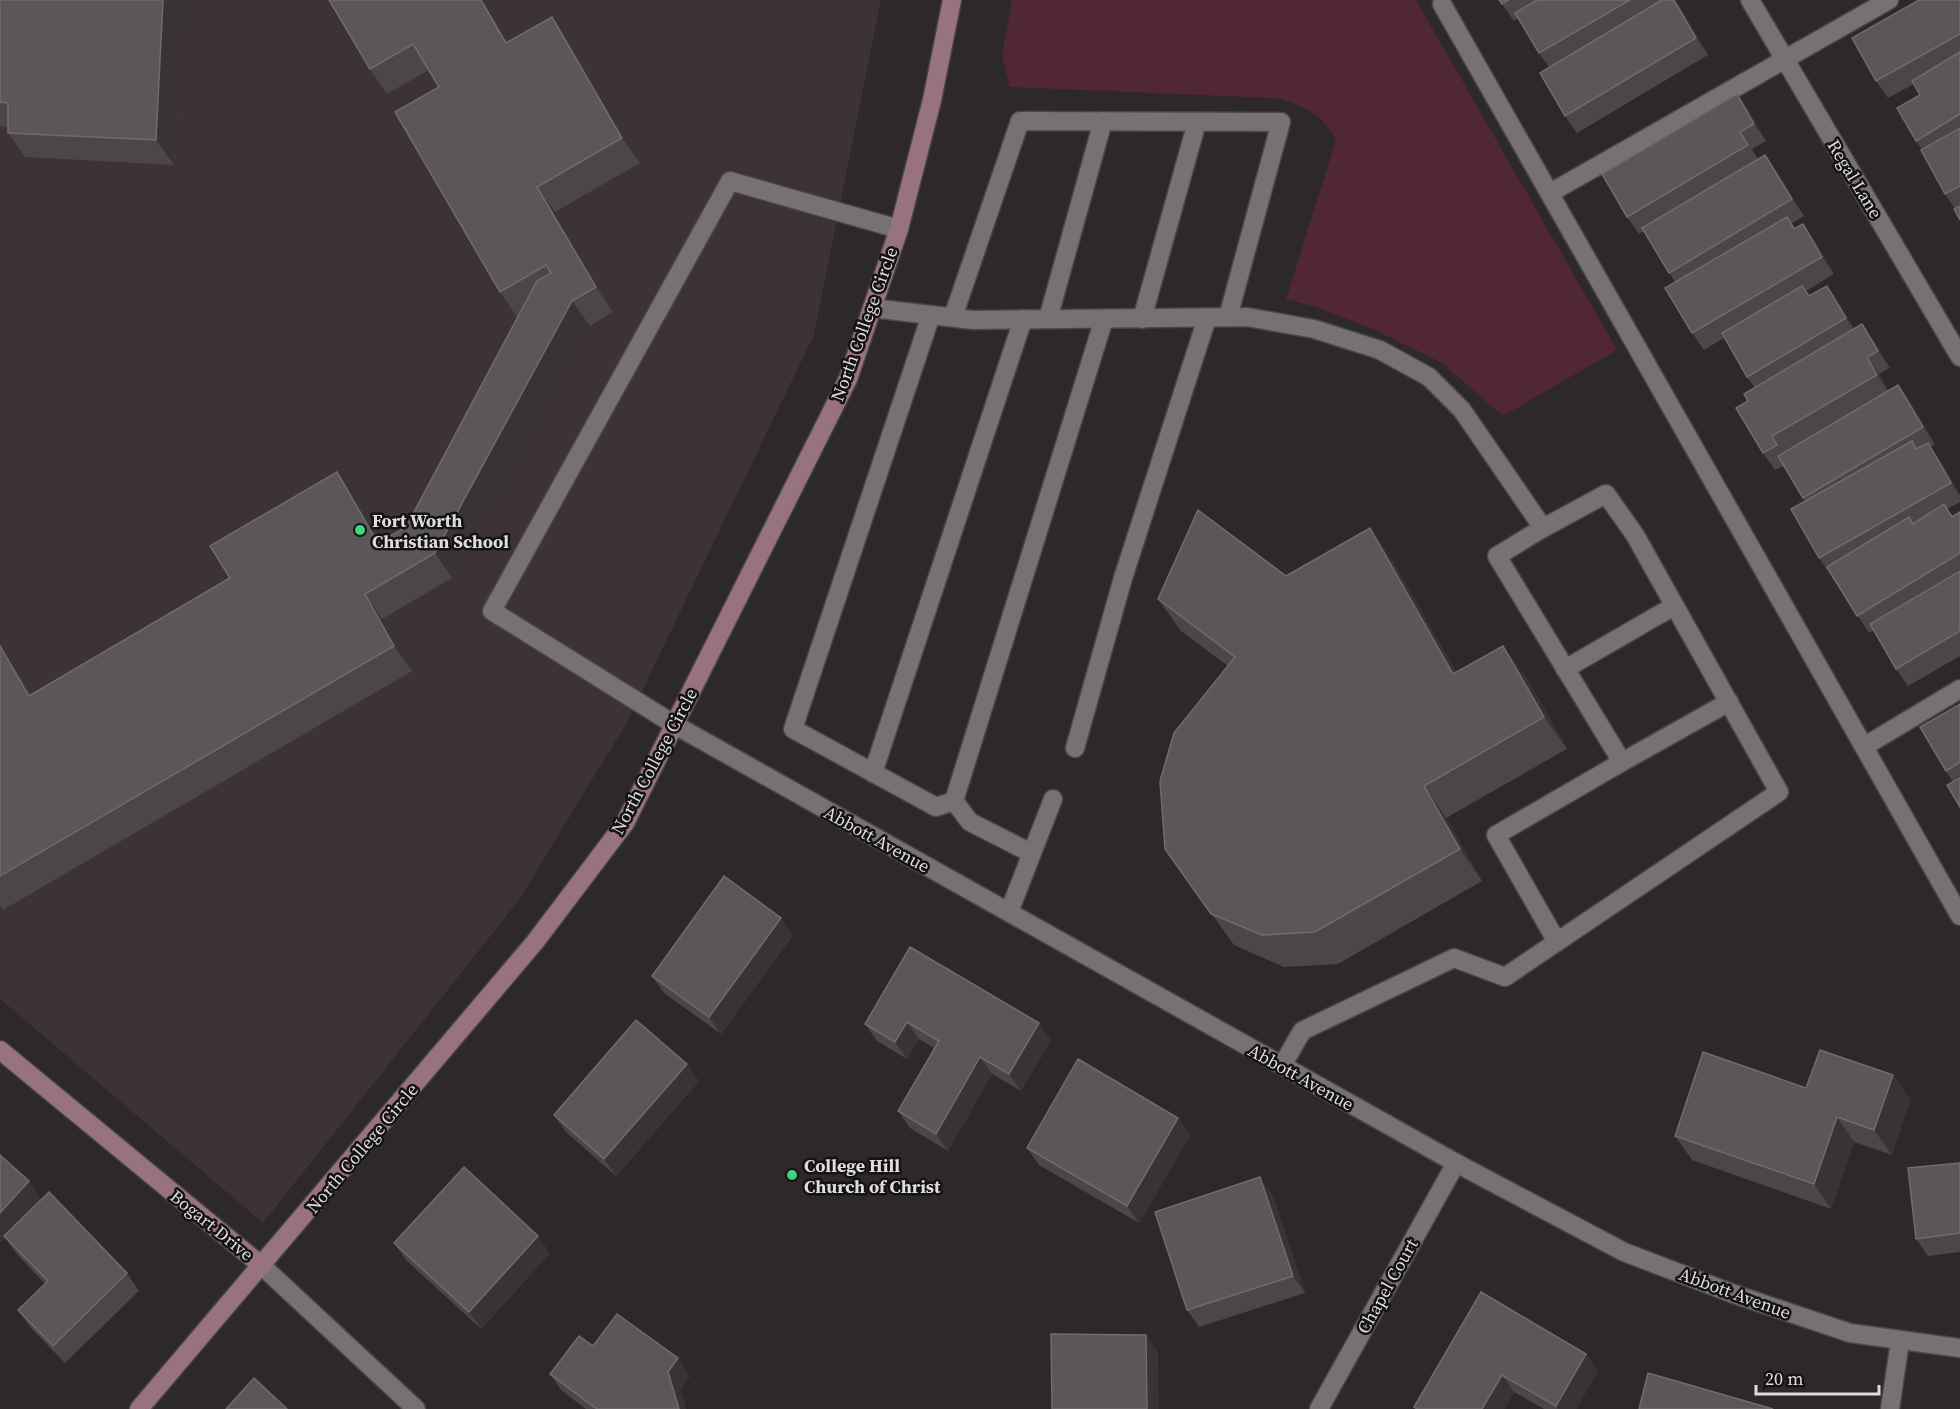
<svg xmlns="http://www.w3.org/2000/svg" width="1960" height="1409" viewBox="0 0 1960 1409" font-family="'Source Serif 4',serif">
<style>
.built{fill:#3d3234}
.green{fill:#502733}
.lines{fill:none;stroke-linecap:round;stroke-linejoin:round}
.lane-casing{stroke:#4a4647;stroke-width:21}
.street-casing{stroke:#4a4647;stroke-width:21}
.secondary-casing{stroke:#4a4647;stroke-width:21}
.lane{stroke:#767172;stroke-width:18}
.street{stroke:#767172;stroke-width:18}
.secondary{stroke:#98737e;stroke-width:18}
.wall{fill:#4b4748}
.shaded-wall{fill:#383435}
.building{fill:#5b5758;stroke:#706c6d;stroke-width:1.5}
.poi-dot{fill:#40d77c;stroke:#141212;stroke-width:2}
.labels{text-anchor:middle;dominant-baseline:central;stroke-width:5;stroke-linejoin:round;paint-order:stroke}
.street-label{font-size:18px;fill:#dfdcdc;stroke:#141212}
.poi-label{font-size:18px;font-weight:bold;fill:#dfdcdc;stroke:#141212;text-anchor:start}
</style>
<rect width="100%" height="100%" fill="#2d2829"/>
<polygon class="built" points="0,0 881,0 814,335 626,724 519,900 263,1223 0,999"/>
<path class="green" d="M 1012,0 L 1416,0 L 1617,350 L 1503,416 L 1442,363 L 1375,330 L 1316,307 L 1286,299 L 1336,140 C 1321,113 1304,105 1275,98 L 1010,87 L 1002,56 Z"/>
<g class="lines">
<defs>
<g id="lane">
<polyline points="872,308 973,320 1247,317 1314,329 1380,350 1429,377 1462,410 1543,528 1606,494 1635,535 1779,792 1505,977 1454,958 1302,1031 1282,1066"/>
<polyline points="931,315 793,729 936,807 954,801"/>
<polyline points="953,317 1020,121 1281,122 1228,317"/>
<polyline points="1048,319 1103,121"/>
<polyline points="1142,319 1197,122"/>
<polyline points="1543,528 1497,556 1622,762 1496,835 1557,942"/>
<polyline points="1565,669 1674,606"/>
<polyline points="675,725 492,611 730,181 899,229"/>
<polyline points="1075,748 1123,578 1207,318"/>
<polyline points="1622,762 1729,702"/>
<polyline points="873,773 1023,319"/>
<polyline points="954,801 1104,319"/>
<polyline points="954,801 970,822 1031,853"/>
<polyline points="1009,912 1053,799"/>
</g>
<g id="street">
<polyline points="1750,0 1960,357"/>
<polyline points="1442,4 1960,916"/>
<polyline points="1550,193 1889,0"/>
<polyline points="675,725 1456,1163 1624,1252 1734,1294 1850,1333 1960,1348"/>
<polyline points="1865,746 1960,689"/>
<polyline points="262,1266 416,1409"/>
<polyline points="1319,1409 1456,1163"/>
<polyline points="1890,1409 1900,1341"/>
</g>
<g id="secondary">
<polyline points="0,1050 262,1266"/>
<polyline points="139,1409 535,942 625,823 848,379 899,229 932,100 952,0"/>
</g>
</defs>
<use href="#lane" class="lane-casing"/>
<use href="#street" class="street-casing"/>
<use href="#secondary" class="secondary-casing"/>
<use href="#lane" class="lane"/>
<use href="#street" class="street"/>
<use href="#secondary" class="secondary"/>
</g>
<g class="wall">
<polygon points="0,0 182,0 174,165 25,157 8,133 8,127 0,126"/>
<polygon points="329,0 484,0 509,42 552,17 569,42 640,163 555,212 613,312 590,326 452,578 382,619 412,671 3,910 0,905 0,641 31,694 230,578 337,472 354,497 380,542 406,527 519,316 517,317 500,292 439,87 429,70 387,94 370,69"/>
<polygon points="1499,0 1674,0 1683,12 1708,55 1577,133 1565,116 1549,67 1539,53 1518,18 1514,21"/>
<polygon points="1960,0 1960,220 1955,209 1945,194 1922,150 1916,141 1920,95 1914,84 1888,98 1876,81"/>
<polygon points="1737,94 1749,111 1766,141 1752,149 1758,159 1777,172 1804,216 1792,223 1795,229 1815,241 1834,274 1806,291 1810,296 1839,303 1854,329 1874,341 1890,368 1879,374 1888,391 1898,385 1910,402 1935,444 1930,447 1940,460 1960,495 1960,502 1947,509 1953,516 1960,512 1960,656 1908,686 1896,669 1874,630 1869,633 1819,558 1805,501 1783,466 1775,470 1763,453 1748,401 1755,388 1747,377 1724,338 1704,350 1692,333 1675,282 1644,231 1639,234 1627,217"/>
<polygon points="1392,560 1456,672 1526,677 1567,749 1446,818 1482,881 1338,964 1284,967 1234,945 1165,849 1228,666 1181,631 1158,599 1286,576"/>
<polygon points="1960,704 1960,807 1953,782 1946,771"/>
<polygon points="793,935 721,1034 664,993 652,976"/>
<polygon points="910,947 1051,1040 1021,1091 992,1074 948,1151 910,1128 898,1111 934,1048 919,1039 907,1059 877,1041 865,1024"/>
<polygon points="1893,1075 1910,1100 1892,1155 1854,1142 1831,1209 1692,1160 1675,1136"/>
<polygon points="699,1081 616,1176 566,1132 554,1115"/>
<polygon points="1178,1118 1190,1136 1139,1223 1039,1165 1027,1148"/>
<polygon points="1960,1163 1960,1252 1928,1256 1916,1239"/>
<polygon points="1272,1194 1305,1293 1199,1327 1187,1310"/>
<polygon points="41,1198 29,1212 127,1273 139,1291 65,1363 30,1327 18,1310 45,1284 16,1253 5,1238 0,1243"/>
<polygon points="394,1243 550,1253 481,1329 406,1260"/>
<polygon points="1481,1292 1586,1354 1598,1371 1576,1409 1544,1409 1514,1392 1504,1409 1416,1409 1414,1407"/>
<polygon points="593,1346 690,1376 680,1389 686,1409 586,1409 562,1391 550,1374"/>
</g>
<g class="shaded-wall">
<polygon points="163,0 182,0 174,165 156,140"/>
<polygon points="481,0 484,0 524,68 506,43"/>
<polygon points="1674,0 1683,12 1708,55 1696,38"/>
<polygon points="552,17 569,42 640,163 622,138"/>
<polygon points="1737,94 1749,111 1766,141 1754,124"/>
<polygon points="1765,155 1777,172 1804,216 1792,199"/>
<polygon points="537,187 555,212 613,312 596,287"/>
<polygon points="1803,224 1815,241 1834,274 1822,257"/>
<polygon points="1827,286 1839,303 1858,335 1846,318"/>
<polygon points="572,301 590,326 452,578 435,553"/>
<polygon points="1862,324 1874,341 1890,368 1878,351"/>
<polygon points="1867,357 1879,374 1889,392 1877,375"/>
<polygon points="1898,385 1910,402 1935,444 1923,427"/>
<polygon points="1928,443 1940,460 1960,496 1951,483"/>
<polygon points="337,472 354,497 395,568 378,543"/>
<polygon points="1370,528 1392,560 1475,706 1453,674"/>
<polygon points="365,594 382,619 412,671 394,646"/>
<polygon points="0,641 46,721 29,696 0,646"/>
<polygon points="1503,646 1526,677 1567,749 1544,717"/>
<polygon points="1424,786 1446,818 1482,881 1460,849"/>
<polygon points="781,918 793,935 721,1034 709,1017"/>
<polygon points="907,1022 919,1039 907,1059 895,1042"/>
<polygon points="1039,1023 1051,1040 1021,1091 1009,1074"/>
<polygon points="980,1057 992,1074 948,1151 936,1134"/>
<polygon points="687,1064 699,1081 616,1176 604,1159"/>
<polygon points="1893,1075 1910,1100 1892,1155 1874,1130"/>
<polygon points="1837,1117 1854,1142 1831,1209 1814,1184"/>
<polygon points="1178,1118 1190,1136 1139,1223 1127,1206"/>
<polygon points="1260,1177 1272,1194 1305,1293 1293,1276"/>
<polygon points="29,1181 41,1198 0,1243 0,1213"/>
<polygon points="538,1236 550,1253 481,1329 469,1312"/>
<polygon points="1146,1335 1158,1352 1159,1409 1147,1409"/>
<polygon points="1586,1354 1598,1371 1576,1409 1558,1409 1556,1406"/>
<polygon points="678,1358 690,1376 680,1389 686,1409 679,1409 668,1372"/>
<polygon points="1502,1375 1514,1392 1504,1409 1482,1409"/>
</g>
<g class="building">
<polygon points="0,0 163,0 156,140 8,133 8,103 0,102"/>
<polygon points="329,0 481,0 506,43 552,17 622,138 537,187 596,287 572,301 435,553 365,594 394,646 0,876 0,646 29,696 230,578 210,546 337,472 378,543 406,527 537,281 551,273 546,265 500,292 395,112 439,87 413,44 370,69"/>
<polygon points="1499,0 1508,0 1502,4"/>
<polygon points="1537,0 1630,0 1539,53 1515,13"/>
<polygon points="1662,0 1674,0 1696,38 1565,116 1540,73"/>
<polygon points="1919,0 1960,0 1960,34 1876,81 1852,38"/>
<polygon points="1960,52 1960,114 1916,141 1897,108 1920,95 1912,81"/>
<polygon points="1737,94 1754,124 1740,132 1748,145 1627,217 1602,174"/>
<polygon points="1960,128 1960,186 1945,194 1921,150"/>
<polygon points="1765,155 1792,199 1669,273 1642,228"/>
<polygon points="1960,206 1960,220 1954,209"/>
<polygon points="1787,217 1794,229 1803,224 1822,257 1692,333 1665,288"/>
<polygon points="1802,286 1809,296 1827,286 1846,318 1747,377 1722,333"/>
<polygon points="1862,324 1878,351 1867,357 1877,375 1772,436 1777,445 1763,453 1736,408 1748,401 1744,394"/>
<polygon points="1898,385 1923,427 1803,498 1778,456"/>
<polygon points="1912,441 1916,449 1928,443 1951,483 1819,558 1791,509"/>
<polygon points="1944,504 1952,517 1960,512 1960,553 1857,616 1827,567 1909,517 1913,524"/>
<polygon points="1198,510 1286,576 1370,528 1453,674 1503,646 1544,717 1424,786 1460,849 1315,932 1262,935 1211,914 1165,849 1160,781 1174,733 1235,657 1158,599"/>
<polygon points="1960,571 1960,631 1896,669 1870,624"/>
<polygon points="1960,704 1960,762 1946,771 1920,727"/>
<polygon points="1960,778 1960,807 1947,785"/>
<polygon points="724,876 781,918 709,1017 652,976"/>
<polygon points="910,947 1039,1023 1009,1074 980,1057 936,1134 898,1111 939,1041 907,1022 895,1042 865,1024"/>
<polygon points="636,1020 687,1064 604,1159 554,1115"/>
<polygon points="1820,1050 1893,1075 1874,1130 1837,1117 1814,1184 1675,1136 1703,1052 1806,1088"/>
<polygon points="1078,1059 1178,1118 1127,1206 1027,1148"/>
<polygon points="0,1155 29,1181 0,1213"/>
<polygon points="1960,1163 1960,1233 1916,1239 1908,1168"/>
<polygon points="464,1167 538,1236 469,1312 394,1243"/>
<polygon points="1260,1177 1293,1276 1187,1310 1155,1212"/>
<polygon points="49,1192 127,1273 53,1346 18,1310 48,1281 4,1236"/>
<polygon points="1481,1292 1586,1354 1556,1406 1502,1375 1482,1409 1417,1409 1414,1407"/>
<polygon points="617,1314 678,1358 668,1372 679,1409 597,1409 550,1374 579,1336 593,1346"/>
<polygon points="1051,1334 1146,1335 1147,1409 1052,1409"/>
<polygon points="1648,1373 1773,1409 1639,1409"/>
<polygon points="254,1378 287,1409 226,1409"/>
</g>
<g class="poi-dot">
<circle cx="360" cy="530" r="6"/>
<circle cx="792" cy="1175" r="6"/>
</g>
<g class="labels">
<g class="street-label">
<text transform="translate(1855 179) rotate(59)">Regal Lane</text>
<text transform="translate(864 324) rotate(-70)">North College Circle</text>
<text transform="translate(654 761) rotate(-62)">North College Circle</text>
<text transform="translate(877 839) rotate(29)">Abbott Avenue</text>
<text transform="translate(1301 1077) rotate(29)">Abbott Avenue</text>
<text transform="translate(362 1148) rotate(-50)">North College Circle</text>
<text transform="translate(212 1225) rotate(39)">Bogart Drive</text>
<text transform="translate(1387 1286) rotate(-61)">Chapel Court</text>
<text transform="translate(1735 1293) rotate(20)">Abbott Avenue</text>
</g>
<g class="poi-label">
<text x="372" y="520">Fort Worth<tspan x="372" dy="21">Christian School</tspan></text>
<text x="804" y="1165">College Hill<tspan x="804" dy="21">Church of Christ</tspan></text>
</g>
</g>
<path d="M1756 1385v9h123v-9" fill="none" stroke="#dfdcdc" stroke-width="3"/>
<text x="1765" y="1385" font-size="18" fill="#dfdcdc" stroke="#141212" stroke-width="4.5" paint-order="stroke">20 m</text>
</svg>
